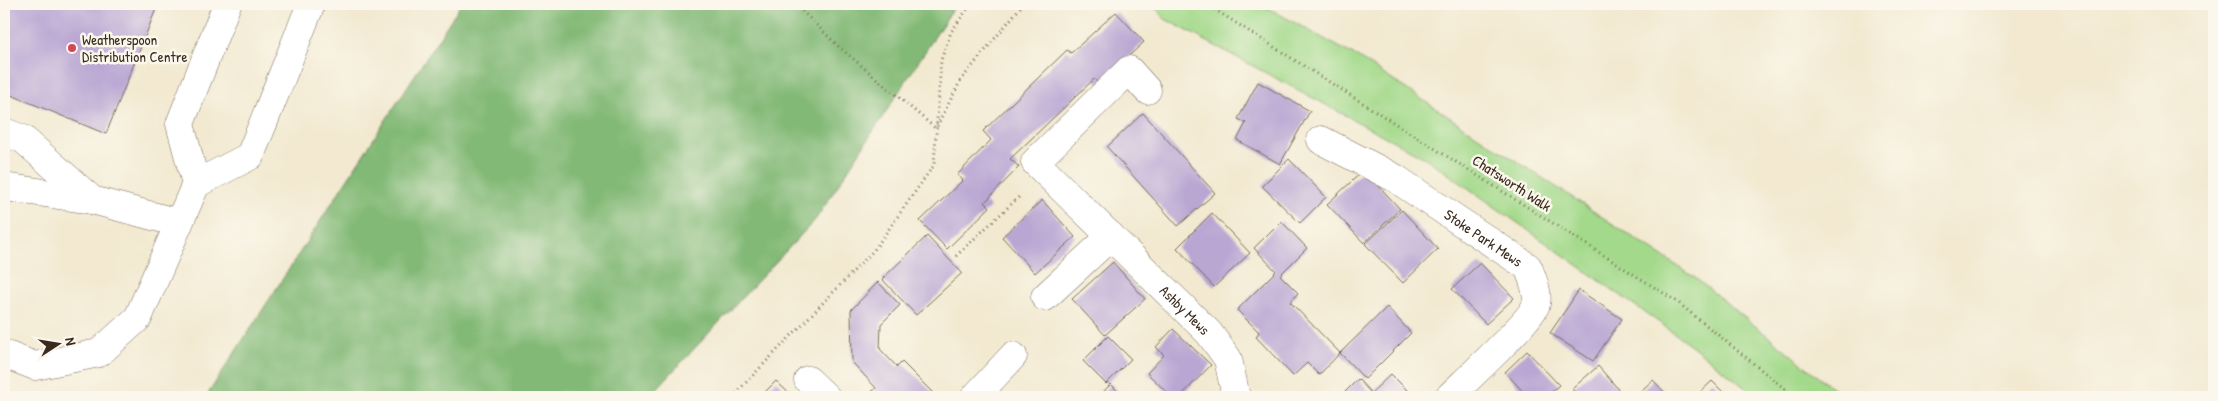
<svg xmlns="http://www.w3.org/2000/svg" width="2218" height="401" viewBox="0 0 2218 401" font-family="'Patrick Hand',sans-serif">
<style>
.green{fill:#a3d98a;stroke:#6f8254}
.forest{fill:#82b976;stroke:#5e724a}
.building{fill:#b9a6d3}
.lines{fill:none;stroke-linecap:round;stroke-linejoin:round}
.minor-casing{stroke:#7b6d5c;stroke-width:29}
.path{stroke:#7b6d5c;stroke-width:3;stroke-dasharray:1 4;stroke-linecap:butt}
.minor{stroke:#fff;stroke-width:28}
.poi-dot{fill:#d1495b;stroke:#fbf7ec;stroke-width:2}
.labels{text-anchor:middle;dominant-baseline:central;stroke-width:5;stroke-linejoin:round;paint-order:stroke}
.poi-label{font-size:15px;fill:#3b2a1e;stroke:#fbf7ec;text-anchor:start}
.street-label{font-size:15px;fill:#3b2a1e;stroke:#fbf7ec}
</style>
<rect width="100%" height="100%" fill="#fbf7ec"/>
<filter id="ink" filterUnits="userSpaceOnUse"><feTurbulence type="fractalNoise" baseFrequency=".02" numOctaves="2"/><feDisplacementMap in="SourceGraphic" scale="10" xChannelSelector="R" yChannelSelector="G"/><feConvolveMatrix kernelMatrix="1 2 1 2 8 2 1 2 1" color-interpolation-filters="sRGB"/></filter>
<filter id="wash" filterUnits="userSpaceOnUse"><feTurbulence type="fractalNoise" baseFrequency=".0096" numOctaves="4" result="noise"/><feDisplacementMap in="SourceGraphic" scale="20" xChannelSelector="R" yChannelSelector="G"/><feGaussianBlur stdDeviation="1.12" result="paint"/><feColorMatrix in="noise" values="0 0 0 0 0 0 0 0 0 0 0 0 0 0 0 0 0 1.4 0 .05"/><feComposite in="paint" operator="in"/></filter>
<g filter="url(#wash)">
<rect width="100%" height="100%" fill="#f2e9d0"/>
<polygon class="green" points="1152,4 1261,4 1357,57 1694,277 1844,397 1757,397 1691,345 1427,159 1165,19"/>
<polygon class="forest" points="461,4 956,4 816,219 649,397 206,397"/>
<g id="blocks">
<g class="building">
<polygon points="4,4 158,4 106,134 4,92"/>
<polygon points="1116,12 1144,42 1099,84 1094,79 1010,159 1019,167 985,202 990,207 947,249 920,221 963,180 957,175 991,140 983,131 1067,50 1071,53"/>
<polygon points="1258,82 1310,111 1280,164 1237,140 1246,123 1238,119"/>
<polygon points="1143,113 1215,193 1178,226 1107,147"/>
<polygon points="1289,159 1326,197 1300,223 1262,186"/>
<polygon points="1364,170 1400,209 1364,243 1327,204"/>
<polygon points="1042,200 1075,237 1035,273 1002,237"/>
<polygon points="1402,210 1438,249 1403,283 1365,244"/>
<polygon points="1212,213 1250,253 1214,287 1177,248"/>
<polygon points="1281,221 1307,248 1280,275 1298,293 1290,302 1340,353 1387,307 1411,333 1365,379 1340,353 1319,375 1307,363 1293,376 1256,337 1259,332 1237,310 1276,271 1254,248"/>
<polygon points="927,236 962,273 916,315 882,279"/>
<polygon points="1113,262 1145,299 1105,335 1072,299"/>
<polygon points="1480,263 1514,298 1486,324 1452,289"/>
<polygon points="878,282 900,305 881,324 880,349 897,367 902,362 937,397 866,397 876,388 852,362 851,310"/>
<polygon points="1579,290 1622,319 1593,361 1550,333"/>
<polygon points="1173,329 1211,365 1180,397 1172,397 1147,373 1164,355 1156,347"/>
<polygon points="1108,336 1131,359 1106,384 1083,361"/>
<polygon points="1527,351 1559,385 1546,397 1528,397 1505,372"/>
<polygon points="1598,366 1620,391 1613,397 1580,397 1572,389"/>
<polygon points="1391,374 1414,397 1340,397 1358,379 1371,393"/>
<polygon points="1653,380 1669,397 1634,397"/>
<polygon points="776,381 793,397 760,397"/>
<polygon points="1712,381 1728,397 1695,397"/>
<polygon points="1111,384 1123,397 1098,397"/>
</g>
</g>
</g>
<g filter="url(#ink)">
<use href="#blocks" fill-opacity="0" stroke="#7b6d5c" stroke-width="1"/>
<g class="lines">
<defs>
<g id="minor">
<path id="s1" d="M 1147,90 L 1129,70 L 1035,162 L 1209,333 L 1228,359 L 1236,397"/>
<polyline points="4,132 23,139 92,200"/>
<path id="s2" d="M 1321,140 L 1395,178 L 1528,267 C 1532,278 1539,292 1536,304 C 1533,319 1463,383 1449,397"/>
<polyline points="196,184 250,156 311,4"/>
<polyline points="4,187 92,200 179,223"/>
<polyline points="1045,297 1111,236"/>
<polyline points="4,354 35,366 99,353 138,318 196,184 180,124 227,4"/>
<polyline points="808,380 826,397"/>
<polyline points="975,397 1013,356"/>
</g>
</defs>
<use href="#minor" class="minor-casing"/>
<g class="path">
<polyline points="795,4 837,45 935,128"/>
<polyline points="1206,4 1676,301 1795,397"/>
<polyline points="937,126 961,80 1023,4"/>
<polyline points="956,256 1021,195"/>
<polyline points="732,397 874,250 934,165 941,60 951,32 971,4"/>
</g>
<use href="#minor" class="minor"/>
</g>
</g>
<circle class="poi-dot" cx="72" cy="48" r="5"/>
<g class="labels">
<g class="poi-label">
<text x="82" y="39">Weatherspoon<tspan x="82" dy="17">Distribution Centre</tspan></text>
</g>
<g class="street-label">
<text transform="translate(1512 183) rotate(33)">Chatsworth Walk</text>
<text stroke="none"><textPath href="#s2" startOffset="190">Stoke Park Mews</textPath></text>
<text stroke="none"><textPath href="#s1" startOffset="369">Ashby Mews</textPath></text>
</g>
</g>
<rect width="2218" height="401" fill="none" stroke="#fbf7ec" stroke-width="20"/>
<g transform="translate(58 344) rotate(78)" stroke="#fbf7ec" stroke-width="4" paint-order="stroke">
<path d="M0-4L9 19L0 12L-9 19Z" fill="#3b2a1e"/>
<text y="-8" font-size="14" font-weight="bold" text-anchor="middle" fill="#3b2a1e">N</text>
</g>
</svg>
